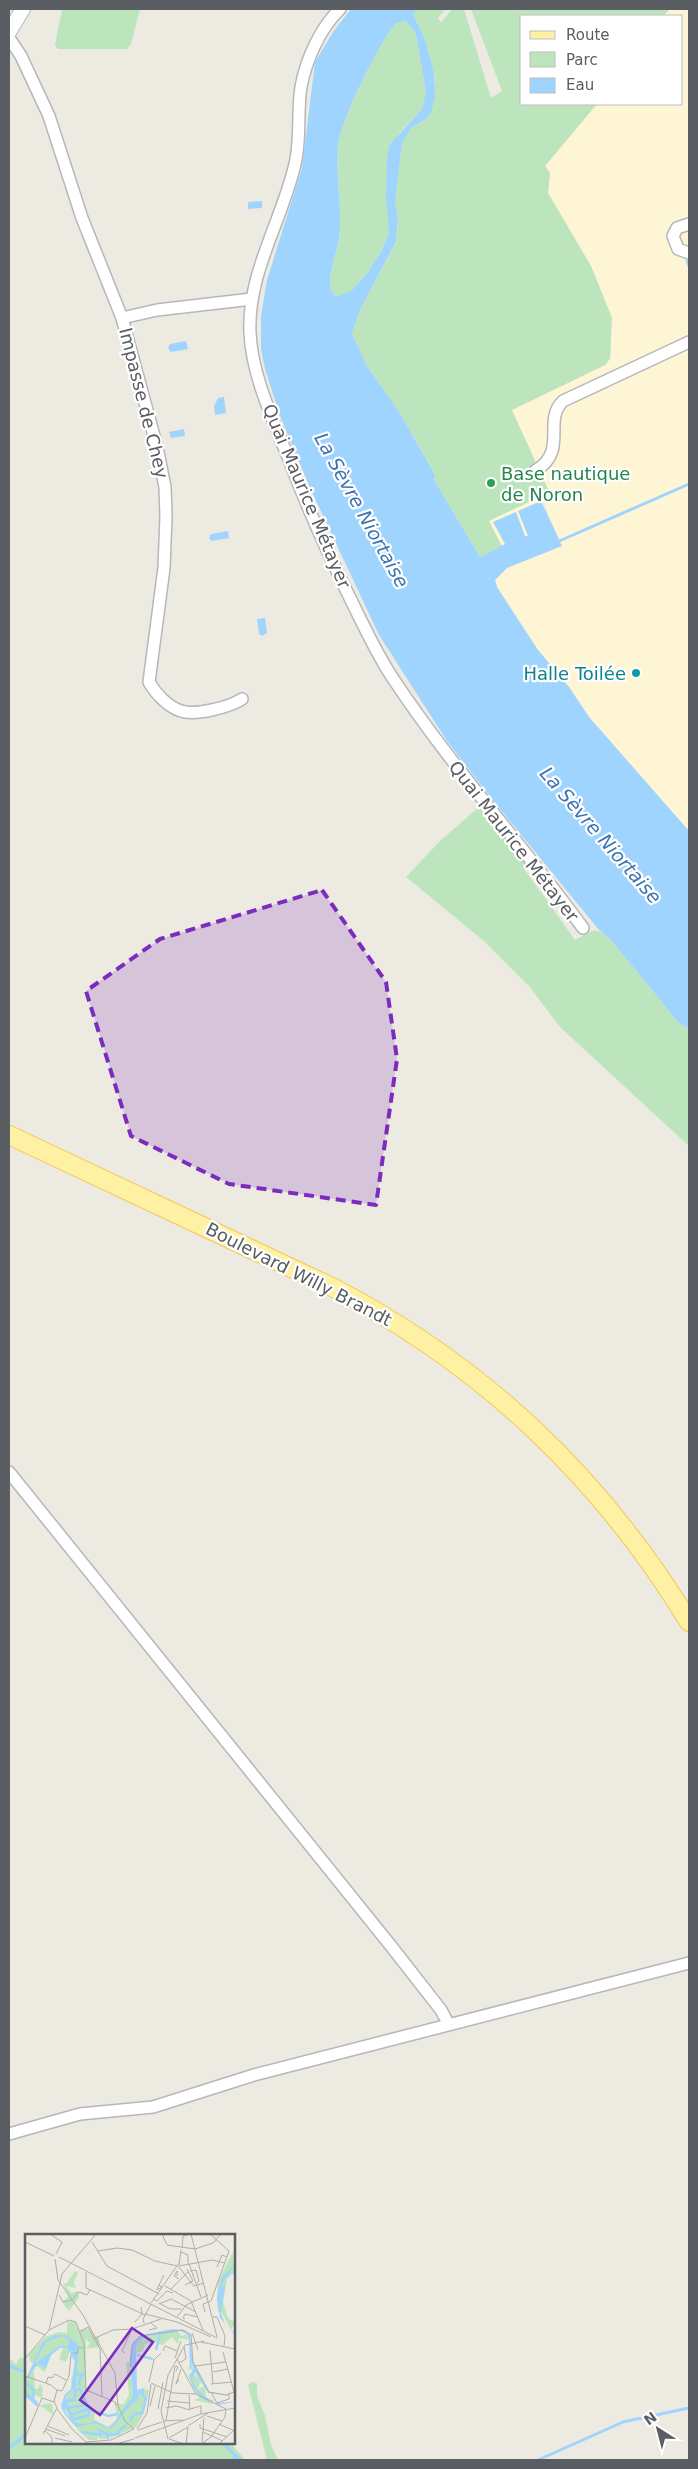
<svg xmlns="http://www.w3.org/2000/svg" width="698" height="2469" viewBox="0 0 698 2469" font-family="'DejaVu Sans',sans-serif">
<style>
.commercial{fill:#fef5d5}
.green{fill:#bde5bd}
.water{fill:#9fd4ff;fill-rule:evenodd}
.lines{fill:none;stroke-linecap:round;stroke-linejoin:round}
.stream{stroke:#9fd4ff;stroke-width:3}
.minor-casing{stroke:#b4b7bc;stroke-width:14}
.tertiary-casing{stroke:#b4b7bc;stroke-width:16}
.primary-casing{stroke:#f2c855;stroke-width:20}
.minor{stroke:#fff;stroke-width:11}
.tertiary{stroke:#fff;stroke-width:14}
.primary{stroke:#fff1a4;stroke-width:18}
.marked{fill:#7b2cbf;fill-opacity:0.2;stroke:#7b2cbf;stroke-width:4;stroke-dasharray:10 6;stroke-linejoin:round}
.leisure-dot{fill:#2e9e5b;stroke:#fff;stroke-width:2}
.culture-dot{fill:#0f9aa8;stroke:#fff;stroke-width:2}
.labels{text-anchor:middle;dominant-baseline:central;stroke-width:4.5;stroke-linejoin:round;paint-order:stroke}
.street-label{font-size:18px;fill:#5a5d62;stroke:#fff}
.leisure-label{font-size:18px;fill:#27864d;stroke:#fff;text-anchor:start}
.culture-label{font-size:18px;fill:#0d838f;stroke:#fff;text-anchor:end}
.water-label{font-size:19px;font-style:italic;fill:#3c74b1;stroke:#fff}
.inset-river{fill:none;stroke:#9fd4ff;stroke-width:2.5}
.inset-road{fill:none;stroke:#aeaeaa;stroke-width:1}
.view{fill:#7b2cbf;fill-opacity:0.15;stroke:#7b2cbf;stroke-width:2.5}
.inset-edge{fill:none;stroke:#5a5d62;stroke-width:2.5}
</style>
<rect width="100%" height="100%" fill="#edeae1"/>
<polygon class="commercial" points="670,9 689,9 689,831 589,717 569,687 538,650 497,587 495,580 506,568 562,546 543,501 520,513 528,536 525,537 516,514 496,526 506,544 480,557 512,410 605,365 610,359 612,317 591,266 548,193 550,173 545,166 597,104 682,104 682,16 663,16"/>
<g class="green">
<polygon points="62,9 140,9 131,44 127,49 58,49 55,45"/>
<polygon points="417,9 446,9 438,18 441,23 452,9 464,9 491,98 502,91 471,9 670,9 663,16 522,16 522,104 597,104 545,166 550,173 548,193 591,266 612,318 610,359 605,365 512,410 548,489 542,496 489,521 502,546 480,557 433,478 436,475 398,410 367,366 352,334 359,312 396,243 398,218 395,202 402,144 411,128 426,119 435,81 434,73 425,39 413,14"/>
<path d="M 405,21 L 414,30 L 417,40 L 426,92 L 424,103 L 422,109 L 400,132 L 387,157 L 389,232 L 382,250 L 366,275 L 351,291 L 336,297 C 322,282 337,256 339,239 C 343,208 335,177 338,147 C 341,118 377,48 395,24 Z"/>
<path d="M 479,807 L 529,864 L 525,870 L 575,940 C 594,931 593,925 611,940 L 678,1022 L 689,1029 L 689,1146 L 560,1027 L 529,986 L 484,941 L 406,877 L 441,840 Z"/>
<polygon points="20,2357 26,2359 26,2443 231,2443 245,2460 9,2460 9,2358 16,2364"/>
<polygon points="251,2382 257,2383 257,2396 265,2415 271,2445 278,2460 267,2460 248,2385"/>
</g>
<g class="water">
<path d="M 351,9 L 417,9 L 413,14 L 425,39 L 434,73 L 435,97 L 431,112 L 426,119 L 411,128 L 402,144 L 395,202 L 398,218 L 396,242 L 359,312 L 352,334 L 367,366 L 398,410 L 436,476 L 433,478 L 480,557 L 505,544 L 493,522 L 516,512 L 525,536 L 528,536 L 518,511 L 541,501 L 562,546 L 507,568 L 495,580 L 497,587 L 538,650 L 569,687 L 589,717 L 689,831 L 689,1029 L 678,1022 L 611,940 L 599,930 L 491,798 L 447,741 L 379,635 L 310,488 L 280,416 L 265,369 L 261,349 L 261,316 L 267,280 L 302,168 L 315,62 L 333,32 ZM 405,21 L 414,30 L 417,40 L 426,92 L 422,109 L 390,144 L 387,157 L 386,195 L 389,232 L 382,250 L 366,275 L 351,291 L 336,297 C 322,282 337,256 339,239 C 343,208 335,178 338,147 C 341,118 377,48 395,24 Z"/>
<polygon points="262,201 262,208 248,209 248,202"/>
<polygon points="186,341 188,349 171,352 168,348 170,344"/>
<polygon points="224,397 226,413 215,415 214,406 218,398"/>
<polygon points="184,429 185,436 171,438 169,432"/>
<polygon points="228,531 229,538 212,541 209,538 211,534"/>
<polygon points="265,618 267,633 262,636 259,634 257,619"/>
</g>
<g class="lines">
<g class="stream">
<polyline points="687,261 689,266"/>
<polyline points="557,542 689,484"/>
<polyline points="9,2366 26,2372"/>
<polyline points="223,2443 240,2460"/>
<polyline points="9,2448 26,2434"/>
<polyline points="232,2460 236,2456"/>
<polyline points="538,2460 623,2422 689,2408"/>
</g>
<defs>
<g id="minor">
<path d="M 340,9 C 320,28 306,60 301,87 C 297,112 301,139 295,164 C 282,221 247,274 250,333 C 252,377 274,421 290,462 C 307,507 327,551 348,594 C 362,622 375,651 392,677 C 450,765 521,843 583,928"/>
<path d="M 9,38 L 21,56 L 49,116 L 82,218 L 122,318 L 157,447 L 165,487 L 166,516 L 164,568 L 149,682 C 155,693 168,707 181,711 C 195,716 230,707 242,699"/>
<polyline points="689,224 677,228 673,236 678,249 689,253"/>
<polyline points="122,318 157,310 252,299"/>
<path d="M 535,471 C 569,451 542,421 563,401 L 689,342"/>
<polyline points="9,1472 391,1946 441,2010 448,2023"/>
<polyline points="9,2134 80,2114 153,2107 254,2075 689,1963"/>
</g>
<polyline id="tertiary" points="9,32 23,9"/>
<path id="primary" d="M 9,1135 L 336,1289 C 486,1368 601,1478 689,1622"/>
</defs>
<use href="#minor" class="minor-casing"/>
<use href="#tertiary" class="tertiary-casing"/>
<use href="#primary" class="primary-casing"/>
<use href="#minor" class="minor"/>
<use href="#tertiary" class="tertiary"/>
<use href="#primary" class="primary"/>
</g>
<path class="marked" d="M 322,890 L 386,982 L 397,1059 L 376,1205 L 229,1184 L 131,1136 L 86,991 L 160,939 Z"/>
<circle class="leisure-dot" cx="491" cy="483" r="5"/>
<circle class="culture-dot" cx="636" cy="673" r="5"/>
<g class="labels">
<g class="street-label">
<text transform="translate(144 403) rotate(76)">Impasse de Chey</text>
<text transform="translate(307 496) rotate(67)">Quai Maurice Métayer</text>
<text transform="translate(514 841) rotate(52)">Quai Maurice Métayer</text>
<text transform="translate(299 1274) rotate(27)">Boulevard Willy Brandt</text>
</g>
<g class="leisure-label">
<text x="501" y="473">Base nautique<tspan x="501" dy="21">de Noron</tspan></text>
</g>
<g class="culture-label">
<text x="626" y="673">Halle Toilée</text>
</g>
<g class="water-label">
<text transform="translate(362 510) rotate(61)">La Sèvre Niortaise</text>
<text transform="translate(601 835) rotate(49)">La Sèvre Niortaise</text>
</g>
</g>
<g transform="translate(25 2234)">
<rect width="210" height="210" fill="#edeae1"/>
<path d="M 208,18 L 210,41 L 206,39 L 202,45 L 198,68 L 203,84 L 210,88 L 206,96 L 196,77 L 193,77 L 192,63 L 193,47 ZM 50,37 L 53,39 L 49,48 L 51,54 L 41,52 L 46,59 L 53,57 L 54,63 L 44,77 L 37,68 L 43,63 L 38,49 L 41,50 ZM 42,87 L 50,88 L 54,97 L 62,94 L 70,103 L 74,102 L 74,113 L 61,115 L 65,109 L 61,105 L 61,156 L 56,160 L 62,171 L 64,169 L 63,174 L 70,177 L 69,186 L 83,193 L 92,186 L 90,168 L 98,171 L 104,161 L 101,128 L 104,127 L 108,156 L 124,156 L 119,179 L 111,193 L 86,204 L 85,201 L 84,204 L 74,205 L 73,201 L 72,206 L 64,206 L 53,196 L 39,174 L 42,159 L 48,155 L 46,147 L 52,120 L 45,117 L 41,128 L 34,125 L 38,114 L 35,114 L 26,121 L 20,138 L 5,127 L 4,121 L 20,103 L 34,98 L 42,99 ZM 152,97 L 157,102 L 161,100 L 164,106 L 154,104 L 153,110 L 147,103 L 137,111 L 134,110 L 134,100 L 132,108 L 120,110 L 118,117 L 110,120 L 111,109 L 118,103 ZM 166,128 L 169,140 L 177,147 L 172,155 L 180,152 L 181,164 L 188,166 L 187,170 L 169,166 L 174,164 L 163,142 L 168,136 L 163,135 ZM 6,135 L 9,138 L 10,155 L 13,155 L 15,149 L 18,156 L 17,164 L 10,161 L 8,165 L 15,171 L 26,169 L 27,173 L 28,169 L 28,181 L 0,160 L 0,146 Z" fill="#bde5bd"/>
<path d="M 210,30 L 196,51 L 199,53 L 201,47 L 202,43 L 206,39 L 210,36 L 201,46 L 196,79 L 200,90 L 208,98 L 210,96 L 210,101 L 195,84 L 192,63 L 197,43 ZM 147,95 L 159,96 L 165,101 L 168,128 L 184,158 L 206,162 L 183,159 L 170,138 L 167,146 L 172,156 L 189,169 L 210,168 L 193,171 L 176,163 L 168,153 L 165,143 L 168,135 L 167,129 L 165,135 L 164,106 L 162,100 L 155,97 L 119,103 L 111,111 L 112,156 L 121,153 L 112,157 L 109,167 L 86,195 L 69,189 L 51,193 L 39,179 L 36,172 L 40,160 L 46,155 L 50,128 L 42,113 L 35,114 L 26,121 L 16,147 L 21,134 L 13,130 L 0,147 L 18,108 L 30,101 L 42,102 L 53,110 L 53,120 L 51,152 L 41,162 L 40,178 L 50,189 L 62,190 L 70,187 L 85,194 L 108,162 L 105,125 L 108,108 L 117,101 ZM 36,102 L 44,105 L 43,112 L 35,112 L 9,130 L 21,108 Z" fill="#9fd4ff" fill-rule="evenodd"/>
<path class="inset-river" d="M 131,116 L 135,101M 112,121 L 128,125M 50,141 L 58,140 L 54,146 L 55,152M 0,148 L 9,156 L 8,165M 51,156 L 55,155 L 64,175M 0,158 L 12,169M 0,160 L 13,172M 41,174 L 61,171M 45,181 L 63,175M 47,184 L 40,167 L 49,166 L 51,156 L 48,156M 46,186 L 64,181 L 64,175 L 83,182 L 93,180M 105,187 L 109,180 L 117,179 L 121,164 L 117,161 L 118,156 L 113,158 L 111,166 L 106,169M 56,198 L 76,201 L 75,197 L 82,200 L 83,205 L 83,201 L 94,200 L 93,197 L 102,191"/>
<path class="inset-road" d="M 25,0 L 37,8 L 31,20M 137,0 L 142,11 L 170,15M 166,0 L 192,103M 185,0 L 204,17M 0,8 L 29,22M 67,8 L 82,32 L 134,60M 157,14 L 158,2 L 166,0M 170,15 L 188,9 L 196,0M 73,17 L 92,14 L 107,16 L 130,27 L 152,32M 156,18 L 163,21 L 163,30M 34,23 L 192,104M 30,25 L 33,46 L 58,81 L 90,139 L 93,172 L 100,187 L 109,195M 164,30 L 176,63M 154,31 L 156,16M 153,32 L 169,52 L 179,49M 154,32 L 187,26 L 200,29M 192,33 L 197,21 L 202,23M 165,37 L 171,36 L 174,47 L 172,49M 61,38 L 61,54 L 120,81M 152,42 L 152,37 L 149,42 L 154,45M 134,51 L 137,53 L 132,56 L 132,55 L 139,41M 160,51 L 168,47 L 162,35M 140,52 L 166,67 L 178,96M 146,55 L 163,38M 34,61 L 38,68 L 47,66M 48,65 L 54,58 L 62,61 L 65,56M 128,65 L 132,67 L 142,57 L 148,59M 126,69 L 154,29M 134,69 L 145,75 L 156,75M 134,70 L 146,65 L 171,78M 180,78 L 178,70 L 186,67 L 204,17M 120,80 L 152,88 L 186,103M 152,83 L 161,71 L 183,61M 188,83 L 192,83 L 200,102 L 199,112M 160,85 L 158,84 L 160,80 L 173,83M 110,88 L 117,80 L 116,73M 119,89 L 118,85 L 126,70M 0,92 L 20,101M 24,96 L 37,40 L 71,0M 124,96 L 132,94 L 126,89M 54,98 L 63,93 L 75,115 L 77,162M 167,99 L 173,116M 68,105 L 88,96 L 107,95 L 136,85M 176,108 L 210,115M 185,116 L 188,150M 138,117 L 140,112 L 152,117M 198,118 L 203,136M 49,119 L 53,119 L 53,113 L 58,114M 100,119 L 97,117 L 107,95M 150,124 L 156,107M 0,125 L 24,96 L 44,86 L 51,88 L 59,110 L 61,156 L 90,168 L 91,172M 152,125 L 171,160 L 201,175M 154,129 L 161,125 L 159,112M 170,132 L 201,128M 105,133 L 107,111 L 115,102 L 158,96 L 166,101 L 168,128 L 184,158 L 201,161 L 209,158M 203,136 L 209,158M 188,138 L 203,135M 0,142 L 26,151 L 32,156M 154,145 L 151,150 L 156,135M 124,148 L 129,126 L 136,119M 21,149 L 23,143 L 27,144 L 30,140 L 41,146M 126,149 L 148,159 L 171,160M 186,150 L 207,148M 32,156 L 37,157 L 44,142 L 46,121M 32,156 L 29,167 L 32,174M 187,160 L 192,169 L 204,165 L 204,159M 164,161 L 165,176M 142,167 L 164,169M 125,172 L 130,152M 141,174 L 151,172 L 165,176M 32,175 L 47,195 L 63,210M 133,175 L 138,148M 165,175 L 176,172 L 176,180M 182,182 L 197,187M 138,187 L 158,186M 141,187 L 150,132 L 153,133 L 151,137M 175,190 L 175,194 L 202,203M 194,190 L 210,197M 23,192 L 44,201M 163,192 L 183,179M 138,194 L 176,180 L 210,174M 21,195 L 40,202M 112,195 L 122,179 L 126,150M 113,196 L 137,188M 20,197 L 27,203 L 27,210M 178,198 L 198,207M 18,200 L 32,174M 0,204 L 17,164 L 29,168M 30,204 L 47,208M 110,204 L 138,194M 144,204 L 163,193M 143,205 L 136,177 L 143,141 L 160,111 L 179,107M 144,205 L 159,210M 61,208 L 86,206 L 109,195M 177,208 L 179,184M 195,209 L 210,195M 91,210 L 109,205M 161,210 L 163,193M 176,210 L 186,203 L 200,183 L 201,175"/>
<path class="view" d="M 107,94 L 128,108 L 75,181 L 55,166 Z"/>
<rect width="210" height="210" class="inset-edge"/>
</g>
<rect width="698" height="2469" fill="none" stroke="#5a5d62" stroke-width="20"/>
<rect x="520" y="15" width="162" height="90" fill="#ffffff" stroke="#bdbec0"/>
<rect x="530" y="31" width="25" height="8" fill="#fff1a4" stroke="#bdbec0"/>
<text x="566" y="40" font-size="15" fill="#5a5d62">Route</text>
<rect x="530" y="52" width="25" height="15" fill="#bde5bd" stroke="#bdbec0"/>
<text x="566" y="65" font-size="15" fill="#5a5d62">Parc</text>
<rect x="530" y="78" width="25" height="15" fill="#9fd4ff" stroke="#bdbec0"/>
<text x="566" y="90" font-size="15" fill="#5a5d62">Eau</text>
<g transform="translate(658 2429) rotate(324)" stroke="#ffffff" stroke-width="4" paint-order="stroke">
<path d="M0-4L9 19L0 12L-9 19Z" fill="#5a5d62"/>
<text y="-8" font-size="14" font-weight="bold" text-anchor="middle" fill="#5a5d62">N</text>
</g>
</svg>
